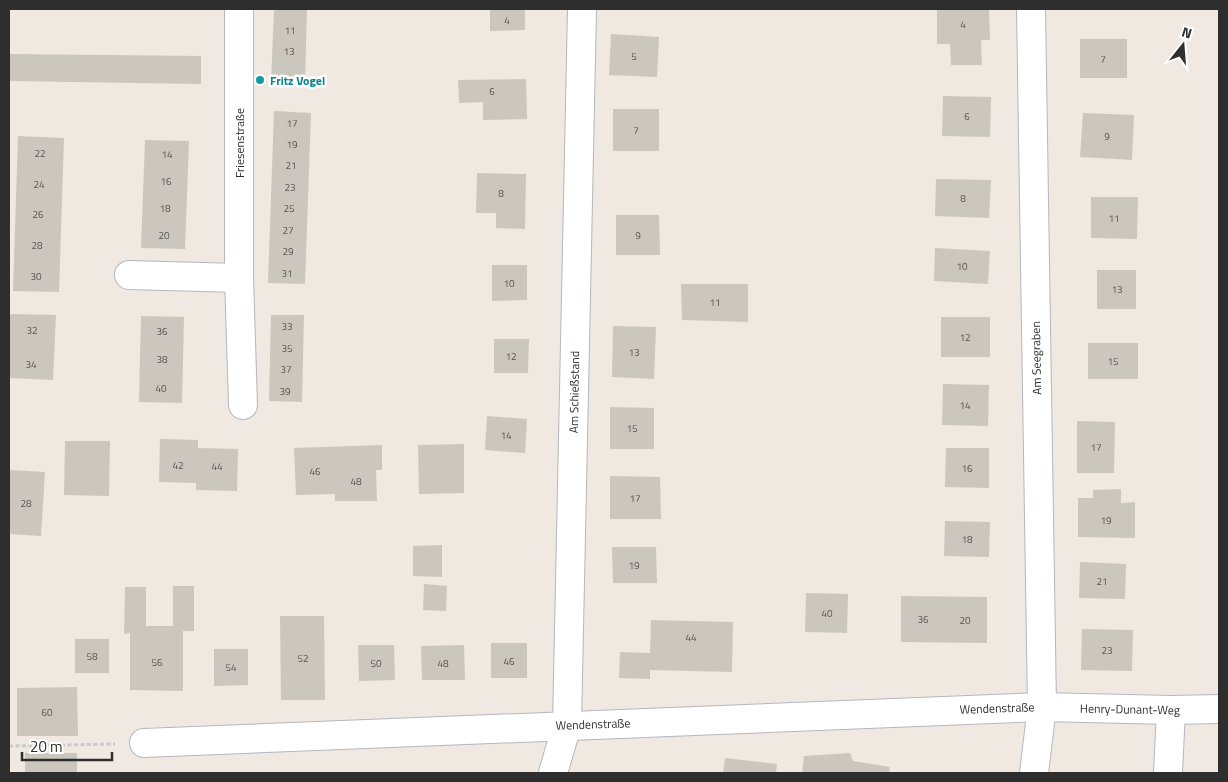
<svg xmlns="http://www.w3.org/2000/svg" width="1228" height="782" viewBox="0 0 1228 782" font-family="'Titillium Web',sans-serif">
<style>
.building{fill:#cbc7bf}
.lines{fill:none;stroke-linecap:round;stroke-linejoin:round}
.minor-casing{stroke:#b4b7c1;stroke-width:30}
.path{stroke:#c9c9c9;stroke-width:3;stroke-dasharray:4 2.5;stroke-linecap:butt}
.minor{stroke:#fff;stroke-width:28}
.culture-dot{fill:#0f9aa8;stroke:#fff;stroke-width:2}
.labels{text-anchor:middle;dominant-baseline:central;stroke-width:5;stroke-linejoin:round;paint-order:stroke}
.number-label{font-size:10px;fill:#555452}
.culture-label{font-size:12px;font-weight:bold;fill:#0d838f;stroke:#fff;text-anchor:start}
.street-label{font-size:12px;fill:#2e2e2e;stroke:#fff}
</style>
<rect width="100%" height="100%" fill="#efe9e1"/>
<g class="building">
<polygon points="274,9 307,9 305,84 271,83"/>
<polygon points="490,9 525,9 525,30 490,31"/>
<polygon points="937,9 989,9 990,40 981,40 982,65 951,65 950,44 937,44"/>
<polygon points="611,34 659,37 657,77 609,75"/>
<rect x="1080" y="39" width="47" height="39"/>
<polygon points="9,54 201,56 201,84 9,81"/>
<polygon points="526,79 527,119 483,120 483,102 459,103 458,80"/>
<polygon points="943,96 991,97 990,137 942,136"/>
<rect x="613" y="109" width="46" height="42"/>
<polygon points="274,111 311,113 305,284 268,283"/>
<polygon points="1083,113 1134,115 1132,160 1080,157"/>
<polygon points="18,136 64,138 59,292 13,291"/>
<polygon points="145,140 189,141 185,249 141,248"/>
<polygon points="477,173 526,174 525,229 496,228 496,213 476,213"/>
<polygon points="936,179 991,180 989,218 935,216"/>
<polygon points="1091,197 1138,197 1137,239 1091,238"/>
<polygon points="616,215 659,215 660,255 616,255"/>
<polygon points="935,248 990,251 988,284 934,281"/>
<polygon points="492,265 527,265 527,300 492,301"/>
<rect x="1097" y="270" width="39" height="39"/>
<polygon points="681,284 748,284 748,322 682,320"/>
<polygon points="10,314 56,315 53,380 9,378"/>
<polygon points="271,315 304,315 302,402 269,401"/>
<polygon points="141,316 184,317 182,403 139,402"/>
<rect x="941" y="317" width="49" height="40"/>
<polygon points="613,326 656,327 654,379 612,377"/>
<polygon points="494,339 529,339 528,373 494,373"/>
<rect x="1088" y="343" width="50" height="36"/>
<polygon points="943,384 989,385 988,426 942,425"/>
<polygon points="610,407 654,408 654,449 610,449"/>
<polygon points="487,416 527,419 525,453 485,450"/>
<polygon points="1077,421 1115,422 1114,473 1077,473"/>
<polygon points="160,439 198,440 198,448 238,449 237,491 196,490 196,483 159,482"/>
<polygon points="65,441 110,441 109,496 64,495"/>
<polygon points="464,444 464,493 419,494 418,445"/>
<polygon points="382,445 382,470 376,470 377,501 335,501 335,494 296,495 294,448"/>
<polygon points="946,448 989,448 989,488 945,487"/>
<polygon points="9,470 45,472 41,536 9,534"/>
<polygon points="610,476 660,477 661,519 610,519"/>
<polygon points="1121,489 1121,503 1135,502 1135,538 1078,537 1078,498 1093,498 1093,490"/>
<polygon points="945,521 990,522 989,557 944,556"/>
<polygon points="442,545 442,577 413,576 413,546"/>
<polygon points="612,547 656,547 657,583 613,583"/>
<polygon points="1080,562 1126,564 1125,599 1079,598"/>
<polygon points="424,584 447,586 446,611 423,610"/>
<polygon points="173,586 194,586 194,631 183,631 183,691 130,690 130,633 124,634 125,587 146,587 146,626 173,626"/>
<polygon points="806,593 848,594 847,633 805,632"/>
<polygon points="901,596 987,597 987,643 901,642"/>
<polygon points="280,616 324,616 325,700 281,700"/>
<polygon points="651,620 733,622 732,672 650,670 650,679 619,678 620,652 650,653"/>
<polygon points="1082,629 1133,630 1132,671 1081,670"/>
<rect x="75" y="639" width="34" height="34"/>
<rect x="491" y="643" width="36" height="35"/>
<polygon points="358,645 394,645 395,680 359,681"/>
<polygon points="464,645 465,680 422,680 421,646"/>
<polygon points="214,649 248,649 248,685 214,686"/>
<polygon points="77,687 78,736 17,736 17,688"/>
<rect x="25" y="753" width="52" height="20"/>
<polygon points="850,753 853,761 890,767 889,773 802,773 804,756"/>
<polygon points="725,758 777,764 776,773 723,773"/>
</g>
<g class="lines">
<defs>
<g id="minor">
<polyline points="239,9 239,278 243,405"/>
<polyline points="1031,9 1042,707 1034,773"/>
<polyline points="129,275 239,278"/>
<polyline points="144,743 1042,707 1171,710 1219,709"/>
<polyline points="553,773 567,725 582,9"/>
<polyline points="1168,773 1171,710"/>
</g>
</defs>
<use href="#minor" class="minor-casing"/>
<polyline class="path" points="9,746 115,744"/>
<use href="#minor" class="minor"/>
</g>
<circle class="culture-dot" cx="260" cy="80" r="5"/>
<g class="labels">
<g class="number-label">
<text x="507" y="20">4</text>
<text x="963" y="24">4</text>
<text x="290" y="30">11</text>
<text x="289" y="51">13</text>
<text x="634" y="56">5</text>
<text x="1103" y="59">7</text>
<text x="492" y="91">6</text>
<text x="967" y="116">6</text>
<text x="292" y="123">17</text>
<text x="636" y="130">7</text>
<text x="1107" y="136">9</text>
<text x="292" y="144">19</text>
<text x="40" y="153">22</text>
<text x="167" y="154">14</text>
<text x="291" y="165">21</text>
<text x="166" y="181">16</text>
<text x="39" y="184">24</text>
<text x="290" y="187">23</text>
<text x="501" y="193">8</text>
<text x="963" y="198">8</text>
<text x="165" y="208">18</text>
<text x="289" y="208">25</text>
<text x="38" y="214">26</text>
<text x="1114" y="218">11</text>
<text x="288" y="230">27</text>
<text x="164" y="235">20</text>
<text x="638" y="235">9</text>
<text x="37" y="245">28</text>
<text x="288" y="251">29</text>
<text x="962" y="266">10</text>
<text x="287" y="273">31</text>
<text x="36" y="276">30</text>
<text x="509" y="283">10</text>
<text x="1117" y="289">13</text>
<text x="715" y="302">11</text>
<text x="287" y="326">33</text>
<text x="32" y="330">32</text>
<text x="162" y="331">36</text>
<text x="965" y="337">12</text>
<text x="287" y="348">35</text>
<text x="634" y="352">13</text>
<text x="511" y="356">12</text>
<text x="162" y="359">38</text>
<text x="1113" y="361">15</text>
<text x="31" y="364">34</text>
<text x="286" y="369">37</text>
<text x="161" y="388">40</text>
<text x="285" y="391">39</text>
<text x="965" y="405">14</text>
<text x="632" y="428">15</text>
<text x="506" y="435">14</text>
<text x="1096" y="447">17</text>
<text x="178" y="465">42</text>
<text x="217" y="466">44</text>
<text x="967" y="468">16</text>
<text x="315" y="471">46</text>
<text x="356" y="481">48</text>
<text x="635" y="498">17</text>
<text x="26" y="503">28</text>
<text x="1106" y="520">19</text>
<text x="967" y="539">18</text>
<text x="634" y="565">19</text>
<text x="1102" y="581">21</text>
<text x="827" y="613">40</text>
<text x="923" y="619">36</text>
<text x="965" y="620">20</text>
<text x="691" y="637">44</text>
<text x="1107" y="650">23</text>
<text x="92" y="656">58</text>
<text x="303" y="658">52</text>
<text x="509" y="661">46</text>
<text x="157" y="662">56</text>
<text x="376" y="663">50</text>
<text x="443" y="663">48</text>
<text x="231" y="667">54</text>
<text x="47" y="712">60</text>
</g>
<g class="culture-label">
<text x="270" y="80">Fritz Vogel</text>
</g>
<g class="street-label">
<text transform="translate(239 143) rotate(-90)">Friesenstraße</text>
<text transform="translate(1036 358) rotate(-91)">Am Seegraben</text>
<text transform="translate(574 392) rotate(-89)">Am Schießstand</text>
<text transform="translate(997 708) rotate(-2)">Wendenstraße</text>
<text transform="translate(1130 709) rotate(1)">Henry-Dunant-Weg</text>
<text transform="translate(593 724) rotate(-2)">Wendenstraße</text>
</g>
</g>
<rect width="1228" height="782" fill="none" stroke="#2e2e2e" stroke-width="20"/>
<g transform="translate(1183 45) rotate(17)" stroke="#ffffff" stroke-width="4" paint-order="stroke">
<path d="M0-4L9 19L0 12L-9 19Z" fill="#2e2e2e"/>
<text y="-8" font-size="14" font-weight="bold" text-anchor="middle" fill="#2e2e2e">N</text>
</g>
<path d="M22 752v8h90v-8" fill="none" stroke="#2e2e2e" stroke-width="2.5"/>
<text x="30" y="752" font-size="15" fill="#2e2e2e" stroke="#ffffff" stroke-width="4" paint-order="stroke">20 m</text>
</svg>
